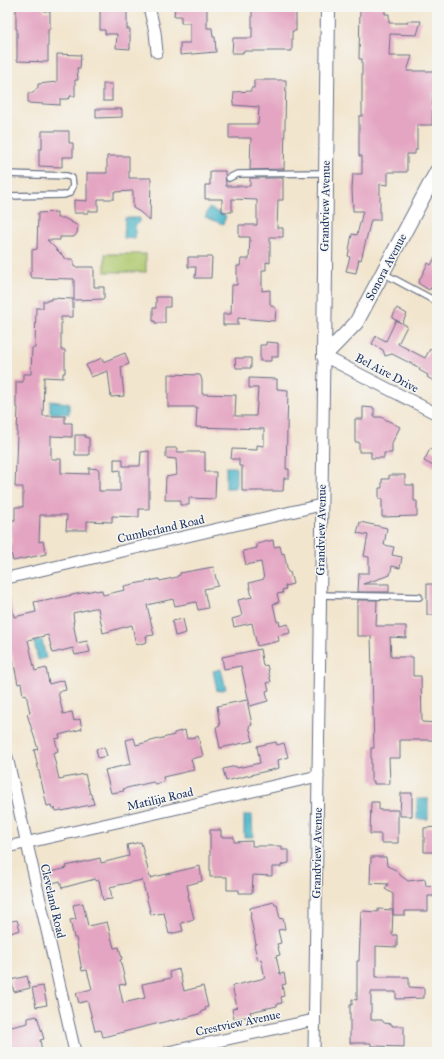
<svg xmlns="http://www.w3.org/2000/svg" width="444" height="1059" viewBox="0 0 444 1059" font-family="'IM FELL Great Primer',serif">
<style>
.green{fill:#afc86d;stroke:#657c66}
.water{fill:#49b5c7;stroke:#327292}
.building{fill:#e4a5c2}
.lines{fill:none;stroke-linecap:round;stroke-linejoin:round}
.service-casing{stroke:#666f85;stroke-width:8}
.minor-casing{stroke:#666f85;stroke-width:13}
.tertiary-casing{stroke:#666f85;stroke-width:16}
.service{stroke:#fff;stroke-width:5.5}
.minor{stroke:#fff;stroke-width:11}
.tertiary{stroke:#fff;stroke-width:14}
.labels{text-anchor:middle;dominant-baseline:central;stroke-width:3;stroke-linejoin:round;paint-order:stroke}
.street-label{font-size:12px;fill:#1b2f5e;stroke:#f6f6f2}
</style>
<rect width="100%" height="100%" fill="#f6f6f2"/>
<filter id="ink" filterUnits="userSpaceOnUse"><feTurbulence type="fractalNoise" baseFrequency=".025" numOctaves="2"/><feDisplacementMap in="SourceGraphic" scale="8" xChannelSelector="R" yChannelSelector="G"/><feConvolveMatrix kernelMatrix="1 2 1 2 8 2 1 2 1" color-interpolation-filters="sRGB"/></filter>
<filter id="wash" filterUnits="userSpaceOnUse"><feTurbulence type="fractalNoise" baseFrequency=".012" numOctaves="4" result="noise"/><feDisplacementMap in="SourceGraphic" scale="16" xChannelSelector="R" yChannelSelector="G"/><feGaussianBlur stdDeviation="0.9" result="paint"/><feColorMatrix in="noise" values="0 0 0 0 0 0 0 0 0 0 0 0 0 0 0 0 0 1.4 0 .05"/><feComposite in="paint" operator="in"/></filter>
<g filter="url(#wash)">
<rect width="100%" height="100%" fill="#f2e5cd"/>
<rect class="green" x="105" y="254" width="41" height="18"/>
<g class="water">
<polygon points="209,208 226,216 223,224 205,217"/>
<polygon points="125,218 140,218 139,222 135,226 135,239 124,238"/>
<polygon points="50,401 69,403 69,414 50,413"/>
<rect x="226" y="467" width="10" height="21"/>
<polygon points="42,640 46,658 38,660 34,642"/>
<polygon points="221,669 226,689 217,691 213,671"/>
<rect x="417" y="799" width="11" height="20"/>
<polygon points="244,815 252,815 253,837 244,837"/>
</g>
<g id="blocks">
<g class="building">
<polygon points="16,7 44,7 44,11 50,11 50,29 48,29 48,62 17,61 17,29 16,29"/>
<polygon points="175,7 207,7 207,28 212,28 213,37 215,37 216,52 180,55 180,43 190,43 190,23 181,23 181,16 174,16"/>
<polygon points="252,7 296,7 296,31 292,31 292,51 243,51 243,53 232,53 233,38 252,38"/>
<polygon points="360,7 385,7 385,14 389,14 389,23 407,23 407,21 421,21 417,35 390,34 389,56 412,56 407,71 437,71 437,88 436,92 433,93 432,125 417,125 417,150 415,150 415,154 407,154 407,172 388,172 388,185 380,184 380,220 371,220 361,260 359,259 356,273 346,271 350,257 348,256 352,234 357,235 363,211 353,211 352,189 353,174 362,174 362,156 359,156 359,116 362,116 362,59 359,59"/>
<polygon points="100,8 127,8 127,29 130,29 130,49 116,48 117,34 105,34 105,30 100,30"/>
<polygon points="57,54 81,55 80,68 77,68 78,80 75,80 75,96 70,96 70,98 67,99 60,99 60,105 28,103 28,93 33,93 38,87 38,84 57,82"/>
<polygon points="254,80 286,80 284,169 250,170 251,138 229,138 229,124 258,124 259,107 233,105 234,92 251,91 251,88 254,88"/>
<rect x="103" y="84" width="9" height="17"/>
<polygon points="96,109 122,109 122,117 96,118"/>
<polygon points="42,131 69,131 69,143 73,143 73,157 62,157 62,167 39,166 39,149 42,149"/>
<polygon points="107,156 129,156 129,178 151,178 150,221 140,212 133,208 133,191 114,192 114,199 98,199 98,211 88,211 88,213 74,213 74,200 87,201 87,173 107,173"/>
<polygon points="210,171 225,171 226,186 250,186 250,178 283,178 283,200 278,200 277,228 283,228 283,237 270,237 270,263 266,262 266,270 262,270 262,291 270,290 270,304 276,309 275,321 238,318 238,325 223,325 223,314 231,314 232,285 237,285 237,266 240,266 241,259 249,259 250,237 239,237 239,225 257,225 257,200 232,199 232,212 222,212 222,199 205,199 205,185 210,185"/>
<polygon points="57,212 57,218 64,218 78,226 77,233 74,237 60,237 60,240 47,240 66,259 73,259 74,267 94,267 94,287 104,287 104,299 74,300 74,279 33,278 30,276 30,272 32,269 32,250 37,249 38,213"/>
<polygon points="437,254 437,292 430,288 429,290 418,283 428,263 431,265"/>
<polygon points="188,257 212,257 211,278 195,278 196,267 188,267"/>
<polygon points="156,297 170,297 170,307 165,307 165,323 155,323 155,321 153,321 153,308 156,308"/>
<polygon points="51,298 73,299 73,317 61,317 61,350 65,350 65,373 63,373 63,378 44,377 43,416 65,416 65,423 72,423 72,437 51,436 51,459 61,459 61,473 89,474 89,468 99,469 99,491 120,491 120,470 114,471 114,459 123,459 123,466 140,466 141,452 149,451 149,509 139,509 139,517 112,516 112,522 87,521 87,530 66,530 67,515 40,515 39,542 43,541 46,554 13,561 11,553 12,520 15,520 15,507 23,507 23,487 15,487 18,407 16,407 16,382 23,382 23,374 31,374 32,348 35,348 36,308 43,308 43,301 48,301 48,300 51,300"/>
<polygon points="397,308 407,314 402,323 407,326 398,344 425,358 430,349 437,353 437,383 427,377 428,375 419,370 420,368 392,354 385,356 383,350 372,344 376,336 386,341 396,320 401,323 392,318"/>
<polygon points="266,342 278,343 278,357 271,357 271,361 260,361 260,345 266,345"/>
<polygon points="125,353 129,364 121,367 124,396 111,397 108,371 91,377 86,365 102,358 103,362"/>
<polygon points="235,358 251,358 251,368 236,368"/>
<polygon points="168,374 200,375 202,380 202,394 236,395 235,416 256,416 258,388 249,388 249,378 277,379 277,389 288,390 286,469 289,469 289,478 284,478 283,491 242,491 242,466 239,466 239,459 231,459 232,449 257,450 257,445 264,446 264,429 196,427 197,407 168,407"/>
<polygon points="363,407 374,408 374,417 381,417 400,427 392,443 392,453 384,453 384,458 371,458 371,452 359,452 359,442 355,442 355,419 363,419"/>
<polygon points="75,435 85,435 85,437 89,438 89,455 75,455"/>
<polygon points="166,448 177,448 177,452 205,452 205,472 216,472 215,499 189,498 189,505 180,505 180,500 165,500 166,477 177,475 176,459 166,458"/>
<polygon points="430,449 437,452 437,468 424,461"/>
<polygon points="389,475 405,475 405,485 414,485 414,501 417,501 417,516 382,517 382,499 379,499 379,488 382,488 382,479 389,479"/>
<polygon points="360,522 387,528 384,545 394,547 392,555 402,557 400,568 392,566 390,575 363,584 389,584 389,592 358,592 359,573 369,573 369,557 364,556 368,535 357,533"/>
<polygon points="273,540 274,547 280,546 282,554 284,553 288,572 290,572 293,584 285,586 286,589 282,590 283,593 277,594 279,602 273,604 277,622 279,621 280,626 288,624 290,633 278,636 279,641 257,646 252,623 234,627 232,619 242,616 238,600 252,597 249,583 264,579 261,562 246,565 243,551 257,548 257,544"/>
<polygon points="213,567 218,586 204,589 208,608 198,610 196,602 175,606 173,599 147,605 154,635 146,636 147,642 136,645 132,625 103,633 98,608 94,608 73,613 74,622 73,622 77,643 87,641 90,652 75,655 73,648 53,653 48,635 28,640 35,671 46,668 49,684 64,680 66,690 58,692 63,714 72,712 74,721 80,719 82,729 59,735 60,738 55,739 58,751 53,753 59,779 85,774 90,794 91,794 94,804 62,811 62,810 56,811 55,808 52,809 51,805 47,806 34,750 38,749 27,714 30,713 26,694 23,695 21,683 18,684 11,650 7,651 7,600 10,600 14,617 36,612 34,602 44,600 45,601 95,590 96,591 102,590 103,595 125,590 124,586 159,579 160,581 177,577 177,576 180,575 180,573"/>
<rect x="427" y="584" width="10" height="31"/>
<polygon points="358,600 377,600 376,626 406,626 406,638 390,637 391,657 413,657 413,676 421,676 422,722 437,723 437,740 400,740 400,758 389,758 390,784 374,784 374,781 371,781 371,748 374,748 371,636 357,636 357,603 358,603"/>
<polygon points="183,619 186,633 175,636 172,621"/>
<polygon points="260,649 263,666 267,665 271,682 267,683 269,690 266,691 268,701 250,706 241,666 224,669 222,657"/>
<polygon points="247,700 252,725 249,726 253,741 220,748 216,727 220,726 217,706"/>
<polygon points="185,730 187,739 198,736 203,756 191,759 194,770 163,777 164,782 155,784 153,782 131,787 123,789 124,791 111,793 105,770 131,764 126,740 134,738 136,745 174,735 174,733"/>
<polygon points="276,742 277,745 284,743 288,757 278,760 279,768 226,781 223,769 236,766 237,768 260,763 257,746"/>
<polygon points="104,747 107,756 98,758 96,749"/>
<polygon points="401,793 412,793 412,816 400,816"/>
<polygon points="371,802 379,802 379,810 398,810 398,843 381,843 381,834 370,834"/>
<polygon points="437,827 437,852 424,852 424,828"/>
<polygon points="210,830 221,830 221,837 234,837 234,842 252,841 252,846 282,846 282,850 289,850 289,863 281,865 281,867 272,867 272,876 253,875 252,893 239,893 239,890 227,890 227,877 210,877"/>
<polygon points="141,842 150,878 200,866 202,881 187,885 189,895 188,895 194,919 181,923 183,931 169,934 164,913 151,915 142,880 110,887 112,899 103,900 99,880 95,881 95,879 62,888 60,881 53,883 50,872 63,869 67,868 66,866 100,858 101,863 129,856 127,845"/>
<polygon points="371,857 386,857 387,866 396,870 401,876 408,881 425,879 426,886 437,885 437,896 428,896 428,911 405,911 405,915 393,915 393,894 385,889 388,884 370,883"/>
<polygon points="274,902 275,905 277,905 280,919 283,918 285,929 278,930 281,943 277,944 280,955 276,956 280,974 284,973 286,984 282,985 284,996 281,997 282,1003 277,1004 277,1006 250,1012 251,1016 234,1019 232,1009 237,1007 232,986 265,978 261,959 258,960 254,945 256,944 250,915 251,915 250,908"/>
<polygon points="83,903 88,926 107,922 114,948 119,947 122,959 120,960 126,984 119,985 123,1003 145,998 142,984 171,978 169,972 179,969 184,991 203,986 208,1007 205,1008 206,1010 202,1011 202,1013 189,1017 172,1021 172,1020 103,1037 101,1030 95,1031 88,1003 87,1001 79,1003 76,993 92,989 87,970 82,971 76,938 74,938 70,920 76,919 73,905"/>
<polygon points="378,909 393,910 392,935 397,935 397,947 376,946 376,977 409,977 409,987 424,988 424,998 396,999 396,992 371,992 371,1020 382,1020 384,1023 392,1024 392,1026 404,1026 404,1047 374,1046 371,1046 371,1043 350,1043 350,1005 352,1005 352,999 357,1000 357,961 359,961 361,911 378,912"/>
<polygon points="17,920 20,930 7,934 7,922"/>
<polygon points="27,976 30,988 14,992 11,980"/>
<polygon points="43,986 47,1005 36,1007 32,988"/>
<polygon points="37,1016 44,1039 40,1040 42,1051 36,1052 7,1052 7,1028 28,1023 28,1018"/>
</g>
</g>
</g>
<g filter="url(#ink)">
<use href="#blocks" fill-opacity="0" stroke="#666f85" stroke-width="1"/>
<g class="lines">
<defs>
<g id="service">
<polyline points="7,174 67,176 72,178 73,186 70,193 64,195 7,196"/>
<polyline points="229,178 237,174 325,173"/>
<polyline points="383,273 437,302"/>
<polyline points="320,595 419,597"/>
</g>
<g id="minor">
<polyline points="149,7 155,32 157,52"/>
<polyline points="7,578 321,505"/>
<polyline points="7,757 75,1052"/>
<polyline points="7,847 318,776"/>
<polyline points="168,1052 314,1020"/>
<polyline points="314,1052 324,356 437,414"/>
</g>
<g id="tertiary">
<polyline points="324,356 328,7"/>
<polyline points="324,356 356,323 437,171"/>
</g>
</defs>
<use href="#service" class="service-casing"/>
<use href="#minor" class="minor-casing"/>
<use href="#tertiary" class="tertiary-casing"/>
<use href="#service" class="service"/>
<use href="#minor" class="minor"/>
<use href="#tertiary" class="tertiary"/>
</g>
</g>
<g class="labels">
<g class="street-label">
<text transform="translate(325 206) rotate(-89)">Grandview Avenue</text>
<text transform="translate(386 267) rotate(-62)">Sonora Avenue</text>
<text transform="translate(387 373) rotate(28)">Bel Aire Drive</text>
<text transform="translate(161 529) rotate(-13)">Cumberland Road</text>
<text transform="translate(321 530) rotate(-89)">Grandview Avenue</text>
<text transform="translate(160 799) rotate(-13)">Matilija Road</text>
<text transform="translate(317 853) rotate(-89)">Grandview Avenue</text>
<text transform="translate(53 901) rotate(77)">Cleveland Road</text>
<text transform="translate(238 1023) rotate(-12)">Crestview Avenue</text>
</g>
</g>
<rect width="444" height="1059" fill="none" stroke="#f6f6f2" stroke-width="24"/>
</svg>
